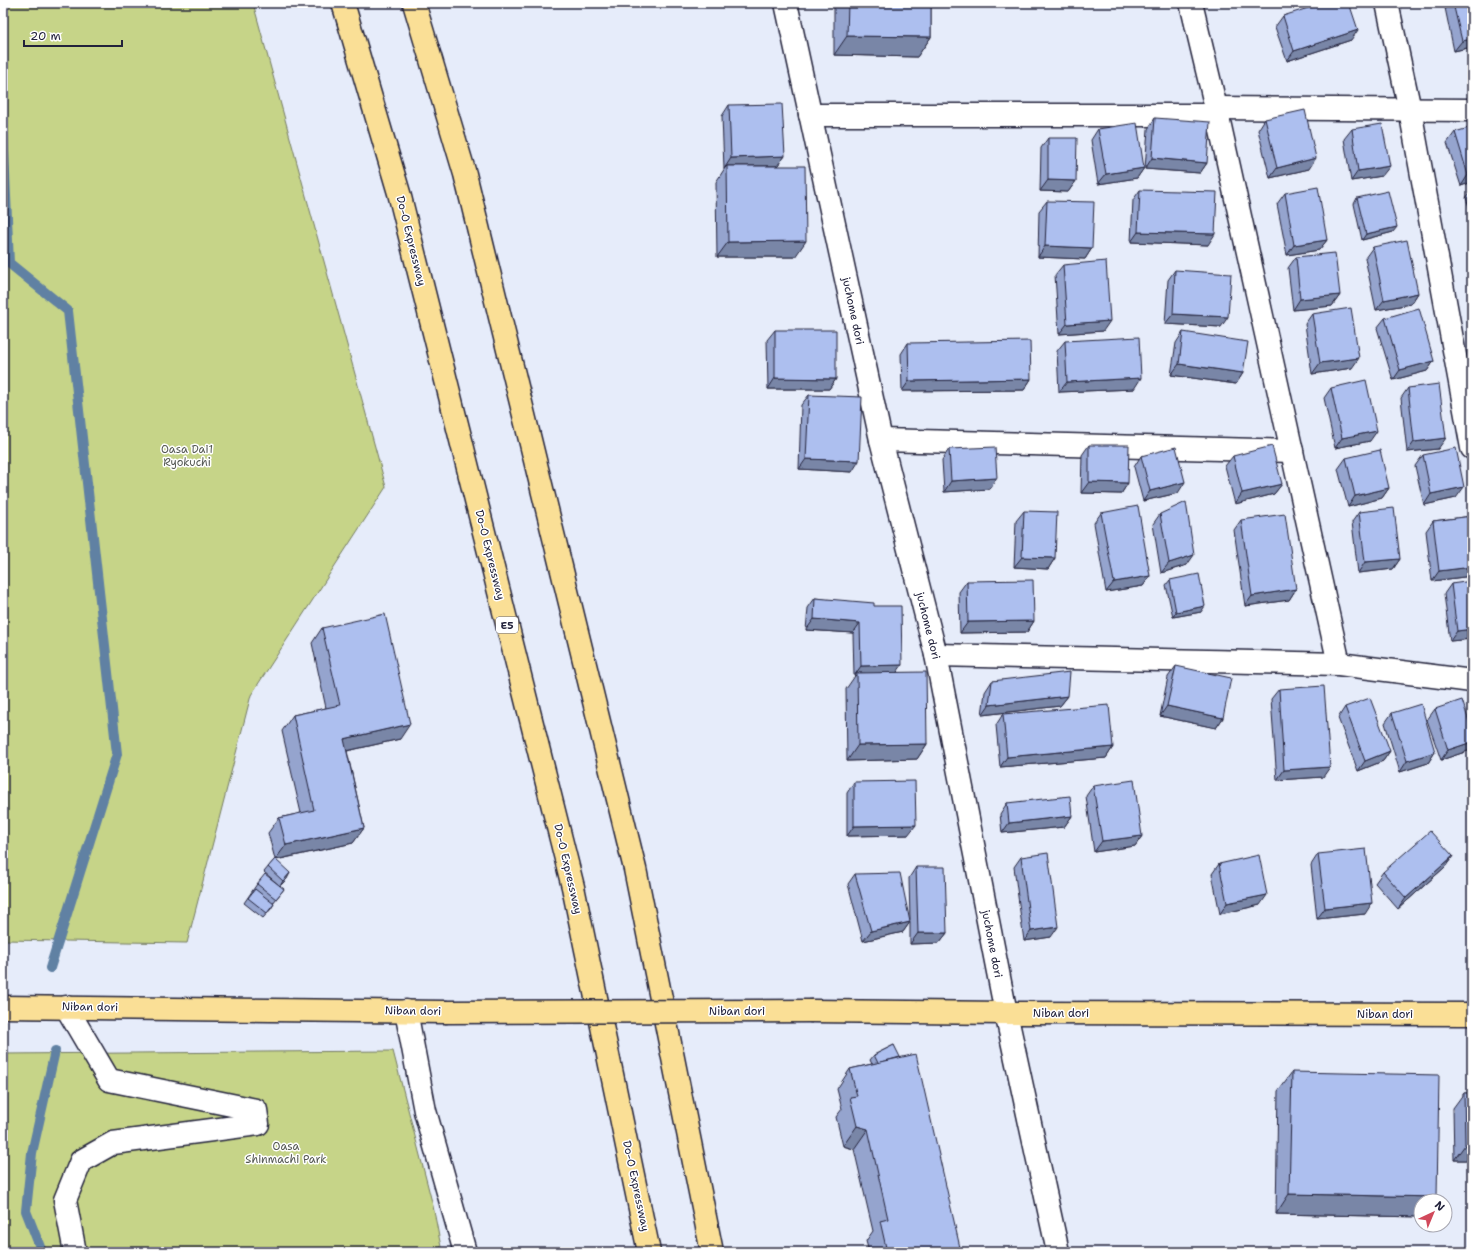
<svg xmlns="http://www.w3.org/2000/svg" width="1475" height="1255" viewBox="0 0 1475 1255" font-family="'Shantell Sans',sans-serif">
<style>
.green{fill:#c6d488;stroke:#747b62}
.lines{fill:none;stroke-linecap:round;stroke-linejoin:round}
.stream{stroke:#6081a3;stroke-width:10}
.minor-casing{stroke:#22223b;stroke-width:25}
.major-casing{stroke:#22223b;stroke-width:25}
.highway-casing{stroke:#22223b;stroke-width:25}
.minor{stroke:#fff;stroke-width:22}
.major{stroke:#fadf96;stroke-width:22}
.highway{stroke:#fadf96;stroke-width:22}
.major-bridge-casing{stroke:#22223b;stroke-width:25;stroke-linecap:butt}
.major-bridge{stroke:#fadf96;stroke-width:22}
.wall{fill:#95a4ce;stroke:#22223b}
.shaded-wall{fill:#7986a7;stroke:#22223b}
.building{fill:#adbfef;stroke:#22223b}
.labels{text-anchor:middle;dominant-baseline:central;stroke-width:3;stroke-linejoin:round;paint-order:stroke}
.shield{fill:#fff;stroke:#646476;stroke-width:1}
.shield-label{font-size:10px;font-weight:bold;fill:#22223b}
.street-label{font-size:11px;fill:#22223b;stroke:#fff}
.park-label{font-size:11px;fill:#535752;stroke:#fff}
</style>
<rect width="100%" height="100%" fill="#e6ecfa"/>
<filter id="ink" filterUnits="userSpaceOnUse"><feTurbulence type="fractalNoise" baseFrequency=".025" numOctaves="2"/><feDisplacementMap in="SourceGraphic" scale="8" xChannelSelector="R" yChannelSelector="G"/><feConvolveMatrix kernelMatrix="1 2 1 2 8 2 1 2 1" color-interpolation-filters="sRGB"/></filter>
<g filter="url(#ink)">
<g class="green">
<polygon points="3,3 253,3 386,487 251,695 187,943 3,940"/>
<polygon points="393,1051 433,1206 442,1252 3,1252 3,1054"/>
</g>
<g class="lines">
<g class="stream">
<polyline points="3,129 9,263 68,311 117,754 50,968"/>
<polyline points="42,1252 26,1211 32,1153 55,1051"/>
</g>
<defs>
<g id="minor">
<polyline points="786,3 881,440 936,655 1006,1013 1058,1252"/>
<polyline points="1191,3 1216,108 1339,664"/>
<polyline points="1387,3 1410,110 1472,448"/>
<polyline points="1216,108 1472,110"/>
<polyline points="810,115 1217,115"/>
<polyline points="881,440 1292,451"/>
<polyline points="936,655 1339,664 1472,681"/>
<polyline points="66,1007 109,1080 256,1110 258,1124 113,1143 81,1161 65,1200 75,1252"/>
<polyline points="406,1011 425,1111 465,1252"/>
</g>
<g id="major">
<polyline points="3,1007 445,1012"/>
<polyline points="812,1011 1006,1013 1472,1014"/>
</g>
<g id="highway">
<polyline points="343,3 399,193 573,887 649,1252"/>
<polyline points="414,3 465,174 635,869 712,1252"/>
</g>
</defs>
<use href="#minor" class="minor-casing"/>
<use href="#major" class="major-casing"/>
<use href="#highway" class="highway-casing"/>
<use href="#minor" class="minor"/>
<use href="#major" class="major"/>
<use href="#highway" class="highway"/>
<defs>
<polyline id="major-bridge" points="445,1012 812,1011"/>
</defs>
<use href="#major-bridge" class="major-bridge-casing"/>
<use href="#major-bridge" class="major-bridge"/>
</g>
<g class="wall">
<polygon points="834,3 931,3 931,37 917,57 834,55"/>
<polygon points="1444,3 1472,3 1472,47 1454,51"/>
<polygon points="1283,16 1351,40 1287,61 1275,27"/>
<polygon points="729,105 785,156 777,166 795,257 717,257 716,182 725,168 724,169 722,116"/>
<polygon points="1155,118 1207,163 1200,173 1145,169 1148,129"/>
<polygon points="1265,119 1309,169 1270,178 1258,130"/>
<polygon points="1098,129 1144,168 1137,178 1098,184 1091,140"/>
<polygon points="1352,129 1382,176 1351,181 1344,139"/>
<polygon points="1455,132 1472,182 1461,186 1447,143"/>
<polygon points="1048,138 1076,181 1068,192 1040,191 1041,148"/>
<polygon points="1472,189 1472,216 1466,198"/>
<polygon points="1140,190 1208,245 1131,242 1133,200"/>
<polygon points="1285,193 1327,240 1319,250 1287,255 1277,204"/>
<polygon points="1357,198 1393,232 1362,240 1354,204"/>
<polygon points="1047,201 1092,248 1085,259 1038,257 1039,211"/>
<polygon points="1373,247 1418,293 1411,304 1376,310 1365,258"/>
<polygon points="1296,257 1340,295 1332,306 1293,310 1288,268"/>
<polygon points="1063,265 1103,331 1059,334 1055,275"/>
<polygon points="1175,270 1221,327 1165,324 1168,280"/>
<polygon points="1312,314 1352,368 1312,374 1305,324"/>
<polygon points="1385,318 1434,361 1427,371 1393,380 1377,328"/>
<polygon points="775,330 836,379 829,389 768,389 767,340"/>
<polygon points="1183,332 1243,373 1236,384 1171,375 1176,343"/>
<polygon points="1065,341 1134,389 1059,392 1057,351"/>
<polygon points="908,343 1031,379 1024,390 902,391 901,354"/>
<polygon points="1331,388 1370,441 1335,448 1324,398"/>
<polygon points="1408,388 1438,449 1407,452 1401,398"/>
<polygon points="809,395 852,472 799,469 801,405"/>
<polygon points="1089,445 1128,483 1121,494 1081,493 1082,455"/>
<polygon points="949,449 997,478 989,489 944,492 942,460"/>
<polygon points="1423,455 1456,498 1424,505 1415,466"/>
<polygon points="1141,456 1178,493 1143,501 1134,467"/>
<polygon points="1233,456 1282,484 1274,494 1235,504 1225,466"/>
<polygon points="1346,458 1389,488 1382,498 1348,507 1338,469"/>
<polygon points="1024,511 1055,558 1048,569 1014,567 1016,521"/>
<polygon points="1359,512 1400,559 1393,569 1358,573 1352,522"/>
<polygon points="1101,513 1150,576 1143,586 1106,592 1094,523"/>
<polygon points="1160,514 1187,565 1161,573 1153,524"/>
<polygon points="1472,516 1472,576 1432,581 1426,531 1433,521"/>
<polygon points="1241,520 1296,589 1289,600 1245,606 1234,530"/>
<polygon points="1170,580 1201,612 1173,617 1166,585"/>
<polygon points="967,581 1034,621 1027,632 960,633 959,592"/>
<polygon points="1451,584 1472,639 1450,641 1444,594"/>
<polygon points="815,598 874,606 897,673 927,744 917,759 847,761 846,689 855,676 854,676 853,633 806,630 808,608"/>
<polygon points="322,628 400,739 347,751 364,828 353,843 276,860 287,879 280,886 264,872 275,859 268,833 279,818 301,813 282,731 293,715 326,708 312,643"/>
<polygon points="1176,666 1223,718 1216,728 1160,716 1168,677"/>
<polygon points="992,681 1068,696 1060,706 982,715 985,692"/>
<polygon points="1279,689 1323,777 1277,780 1271,699"/>
<polygon points="1345,707 1390,751 1383,761 1358,771 1338,718"/>
<polygon points="1435,709 1472,731 1472,746 1468,751 1441,760 1427,720"/>
<polygon points="1392,713 1435,752 1428,763 1400,772 1385,723"/>
<polygon points="1003,714 1113,747 1106,758 1000,767 996,725"/>
<polygon points="854,782 908,835 847,836 847,793"/>
<polygon points="1093,786 1142,836 1135,846 1094,852 1086,796"/>
<polygon points="1007,803 1072,816 1064,827 1002,833 1000,814"/>
<polygon points="1318,854 1365,914 1317,919 1311,865"/>
<polygon points="1453,856 1445,867 1398,909 1375,883 1383,872"/>
<polygon points="1021,857 1051,937 1024,941 1014,867"/>
<polygon points="1219,864 1260,905 1220,914 1212,874"/>
<polygon points="916,867 947,933 939,943 910,944 910,922 903,932 863,941 848,884 855,874 910,920 909,878"/>
<polygon points="257,884 284,889 273,903 274,904 271,909 263,918 244,903"/>
<polygon points="894,1045 961,1252 869,1252 866,1241 873,1231 854,1149 843,1146 836,1117 842,1109 837,1089 850,1069 872,1064 870,1060 874,1055"/>
<polygon points="1292,1072 1437,1197 1434,1201 1421,1201 1421,1217 1276,1214 1278,1091"/>
<polygon points="1464,1093 1472,1093 1472,1160 1454,1160 1453,1108"/>
</g>
<g class="shaded-wall">
<polygon points="1235,3 1240,3 1233,6"/>
<polygon points="1358,30 1351,40 1287,61 1294,51"/>
<polygon points="847,36 931,37 917,57 834,55"/>
<polygon points="1472,39 1472,47 1454,51 1462,41"/>
<polygon points="785,156 777,166 727,166 724,169 731,158"/>
<polygon points="1152,158 1207,163 1200,173 1145,169"/>
<polygon points="1316,158 1309,169 1270,178 1277,168"/>
<polygon points="1390,166 1382,176 1351,181 1358,171"/>
<polygon points="1144,168 1137,178 1098,184 1106,174"/>
<polygon points="1472,174 1472,182 1461,186 1468,175"/>
<polygon points="1048,180 1076,181 1068,192 1040,191"/>
<polygon points="1397,227 1393,232 1362,240 1366,234"/>
<polygon points="1138,232 1215,234 1208,245 1131,242"/>
<polygon points="1327,240 1319,250 1287,255 1294,245"/>
<polygon points="806,241 795,257 717,257 728,242"/>
<polygon points="1045,246 1092,248 1085,259 1038,257"/>
<polygon points="1418,293 1411,304 1376,310 1384,300"/>
<polygon points="1340,295 1332,306 1293,310 1300,299"/>
<polygon points="1173,314 1228,317 1221,327 1165,324"/>
<polygon points="1110,321 1103,331 1059,334 1067,324"/>
<polygon points="1359,358 1352,368 1312,374 1320,363"/>
<polygon points="1434,361 1427,371 1393,380 1400,370"/>
<polygon points="1179,364 1243,373 1236,384 1171,375"/>
<polygon points="775,378 836,379 829,389 768,389"/>
<polygon points="1141,378 1134,389 1059,392 1067,382"/>
<polygon points="1031,379 1024,390 902,391 909,381"/>
<polygon points="1377,431 1370,441 1335,448 1342,438"/>
<polygon points="1446,438 1438,449 1407,452 1414,442"/>
<polygon points="806,459 859,461 852,472 799,469"/>
<polygon points="997,478 989,489 944,492 951,481"/>
<polygon points="1089,482 1128,483 1121,494 1081,493"/>
<polygon points="1185,482 1178,493 1143,501 1150,491"/>
<polygon points="1282,484 1274,494 1235,504 1242,493"/>
<polygon points="1464,487 1456,498 1424,505 1431,494"/>
<polygon points="1389,488 1382,498 1348,507 1355,496"/>
<polygon points="1194,555 1187,565 1161,573 1169,563"/>
<polygon points="1022,557 1055,558 1048,569 1014,567"/>
<polygon points="1400,559 1393,569 1358,573 1365,562"/>
<polygon points="1472,567 1472,576 1432,581 1439,571"/>
<polygon points="1150,576 1143,586 1106,592 1114,582"/>
<polygon points="1296,589 1289,600 1245,606 1252,596"/>
<polygon points="1205,606 1201,612 1173,617 1176,612"/>
<polygon points="814,619 860,623 853,633 806,630"/>
<polygon points="1034,621 1027,632 960,633 968,622"/>
<polygon points="1472,629 1472,639 1450,641 1457,631"/>
<polygon points="902,665 895,675 857,673 855,676 854,676 861,666"/>
<polygon points="1068,696 1060,706 982,715 989,705"/>
<polygon points="1167,706 1223,718 1216,728 1160,716"/>
<polygon points="410,724 400,739 333,754 344,739"/>
<polygon points="1472,742 1472,746 1468,751 1441,760 1448,750"/>
<polygon points="927,744 917,759 847,761 858,745"/>
<polygon points="1113,747 1106,758 1000,767 1007,757"/>
<polygon points="1390,751 1383,761 1358,771 1365,761"/>
<polygon points="1435,752 1428,763 1400,772 1407,761"/>
<polygon points="1330,767 1323,777 1277,780 1284,770"/>
<polygon points="1072,816 1064,827 1002,833 1009,823"/>
<polygon points="916,825 908,835 847,836 854,826"/>
<polygon points="364,828 353,843 275,860 286,845"/>
<polygon points="1142,836 1135,846 1094,852 1102,841"/>
<polygon points="1453,856 1445,867 1398,909 1406,898"/>
<polygon points="290,873 287,879 280,886 283,881"/>
<polygon points="1267,895 1260,905 1220,914 1227,903"/>
<polygon points="1372,903 1365,914 1317,919 1325,908"/>
<polygon points="910,922 903,932 863,941 871,931"/>
<polygon points="1058,927 1051,937 1024,941 1031,931"/>
<polygon points="918,933 947,933 939,943 910,944"/>
<polygon points="857,1126 868,1129 854,1149 843,1146"/>
<polygon points="1465,1145 1472,1145 1472,1160 1454,1160"/>
<polygon points="1289,1194 1437,1197 1434,1201 1421,1201 1421,1217 1276,1214"/>
</g>
<g class="building">
<polygon points="848,3 931,3 931,37 847,36"/>
<polygon points="1324,3 1349,3 1358,30 1294,51 1283,16"/>
<polygon points="1453,3 1472,3 1472,39 1462,41"/>
<polygon points="782,104 785,156 731,158 729,105"/>
<polygon points="1305,110 1316,158 1277,168 1265,119"/>
<polygon points="1155,118 1210,122 1207,163 1152,158"/>
<polygon points="1137,123 1144,168 1106,174 1098,129"/>
<polygon points="1382,124 1390,166 1358,171 1352,129"/>
<polygon points="1472,127 1472,174 1468,175 1455,132"/>
<polygon points="1048,138 1077,138 1076,181 1048,180"/>
<polygon points="727,166 805,166 806,241 728,242"/>
<polygon points="1318,187 1327,240 1294,245 1285,193"/>
<polygon points="1140,190 1217,192 1215,234 1138,232"/>
<polygon points="1388,191 1397,227 1366,234 1357,198"/>
<polygon points="1047,201 1094,202 1092,248 1045,246"/>
<polygon points="1407,240 1418,293 1384,300 1373,247"/>
<polygon points="1335,253 1340,295 1300,299 1296,257"/>
<polygon points="1106,261 1110,321 1067,324 1063,265"/>
<polygon points="1175,270 1231,274 1228,317 1173,314"/>
<polygon points="1351,308 1359,358 1320,363 1312,314"/>
<polygon points="1419,308 1434,361 1400,370 1385,318"/>
<polygon points="775,330 836,330 836,379 775,378"/>
<polygon points="1183,332 1248,342 1243,373 1179,364"/>
<polygon points="1139,337 1141,378 1067,382 1065,341"/>
<polygon points="1030,341 1031,379 909,381 908,343"/>
<polygon points="1366,380 1377,431 1342,438 1331,388"/>
<polygon points="1439,384 1446,438 1414,442 1408,388"/>
<polygon points="809,395 862,397 859,461 806,459"/>
<polygon points="1089,445 1129,445 1128,483 1089,482"/>
<polygon points="1272,446 1282,484 1242,493 1233,456"/>
<polygon points="995,447 997,478 951,481 949,449"/>
<polygon points="1176,447 1185,482 1150,491 1141,456"/>
<polygon points="1456,448 1464,487 1431,494 1423,455"/>
<polygon points="1380,450 1389,488 1355,496 1346,458"/>
<polygon points="1186,502 1194,555 1169,563 1160,514"/>
<polygon points="1138,506 1150,576 1114,582 1101,513"/>
<polygon points="1394,508 1400,559 1365,562 1359,512"/>
<polygon points="1024,511 1057,512 1055,558 1022,557"/>
<polygon points="1285,514 1296,589 1252,596 1241,520"/>
<polygon points="1472,516 1472,567 1439,571 1433,521"/>
<polygon points="1199,574 1205,606 1176,612 1170,580"/>
<polygon points="1033,580 1034,621 968,622 967,581"/>
<polygon points="1472,581 1472,629 1457,631 1451,584"/>
<polygon points="815,598 874,603 874,606 901,606 902,665 861,666 860,623 814,619"/>
<polygon points="385,614 410,724 344,739 364,828 286,845 279,818 314,810 293,715 340,705 322,628"/>
<polygon points="1176,666 1231,678 1223,718 1167,706"/>
<polygon points="926,672 927,744 858,745 857,673"/>
<polygon points="1070,672 1068,696 989,705 992,681"/>
<polygon points="1324,686 1330,767 1284,770 1279,689"/>
<polygon points="1370,698 1390,751 1365,761 1345,707"/>
<polygon points="1462,700 1472,731 1472,742 1448,750 1435,709"/>
<polygon points="1421,704 1435,752 1407,761 1392,713"/>
<polygon points="1109,705 1113,747 1007,757 1003,714"/>
<polygon points="1134,780 1142,836 1102,841 1093,786"/>
<polygon points="915,781 916,825 854,826 854,782"/>
<polygon points="1070,796 1072,816 1009,823 1007,803"/>
<polygon points="1430,831 1453,856 1406,898 1383,872"/>
<polygon points="1366,849 1372,903 1325,908 1318,854"/>
<polygon points="1048,853 1058,927 1031,931 1021,857"/>
<polygon points="1259,855 1267,895 1227,903 1219,864"/>
<polygon points="275,859 290,873 283,881 268,867"/>
<polygon points="916,867 945,867 947,933 918,933"/>
<polygon points="900,873 910,922 871,931 855,874"/>
<polygon points="265,874 284,889 276,899 257,884"/>
<polygon points="255,889 274,904 267,913 248,898"/>
<polygon points="894,1045 900,1057 878,1063 874,1055"/>
<polygon points="916,1054 961,1252 887,1252 880,1221 888,1219 868,1129 857,1126 850,1097 857,1096 850,1069"/>
<polygon points="1292,1072 1439,1075 1437,1197 1289,1194"/>
<polygon points="1464,1093 1472,1093 1472,1145 1465,1145"/>
</g>
</g>
<g class="labels">
<rect class="shield" x="496" y="617" width="22" height="16" rx="3"/>
<g class="shield-label">
<text x="507" y="625">E5</text>
</g>
<g class="street-label">
<text transform="translate(411 241) rotate(76)">Do-O Expressway</text>
<text transform="translate(853 311) rotate(78)">juchome dori</text>
<text transform="translate(490 555) rotate(76)">Do-O Expressway</text>
<text transform="translate(928 626) rotate(76)">juchome dori</text>
<text transform="translate(568 869) rotate(77)">Do-O Expressway</text>
<text transform="translate(992 944) rotate(79)">juchome dori</text>
<text transform="translate(90 1007) rotate(1)">Niban dori</text>
<text transform="translate(413 1011) rotate(1)">Niban dori</text>
<text x="737" y="1011">Niban dori</text>
<text x="1061" y="1013">Niban dori</text>
<text x="1385" y="1014">Niban dori</text>
<text transform="translate(636 1186) rotate(78)">Do-O Expressway</text>
</g>
<g class="park-label">
<text x="187" y="449">Oasa Dai1<tspan x="187" dy="13">Ryokuchi</tspan></text>
<text x="286" y="1146">Oasa<tspan x="286" dy="13">Shinmachi Park</tspan></text>
</g>
</g>
<rect width="1475" height="1255" fill="none" stroke="#fff" stroke-width="16"/>
<rect x="8" y="8" width="1459" height="1239" fill="none" stroke="#22223b" stroke-width="1.5" filter="url(#ink)"/>
<g transform="translate(1433 1213) rotate(44)"><circle r="19" fill="#ffffff" stroke="#a7a7b1"/>
<path d="M0-3L7 15L0 10L-7 15Z" fill="#d1495b"/>
<text y="-6" font-size="11" font-weight="bold" text-anchor="middle" fill="#22223b">N</text>
</g>
<path d="M24 40v6h98v-6" fill="none" stroke="#22223b" stroke-width="2"/>
<text x="30" y="40" font-size="12" fill="#22223b" stroke="#ffffff" stroke-width="3" paint-order="stroke">20 m</text>
</svg>
